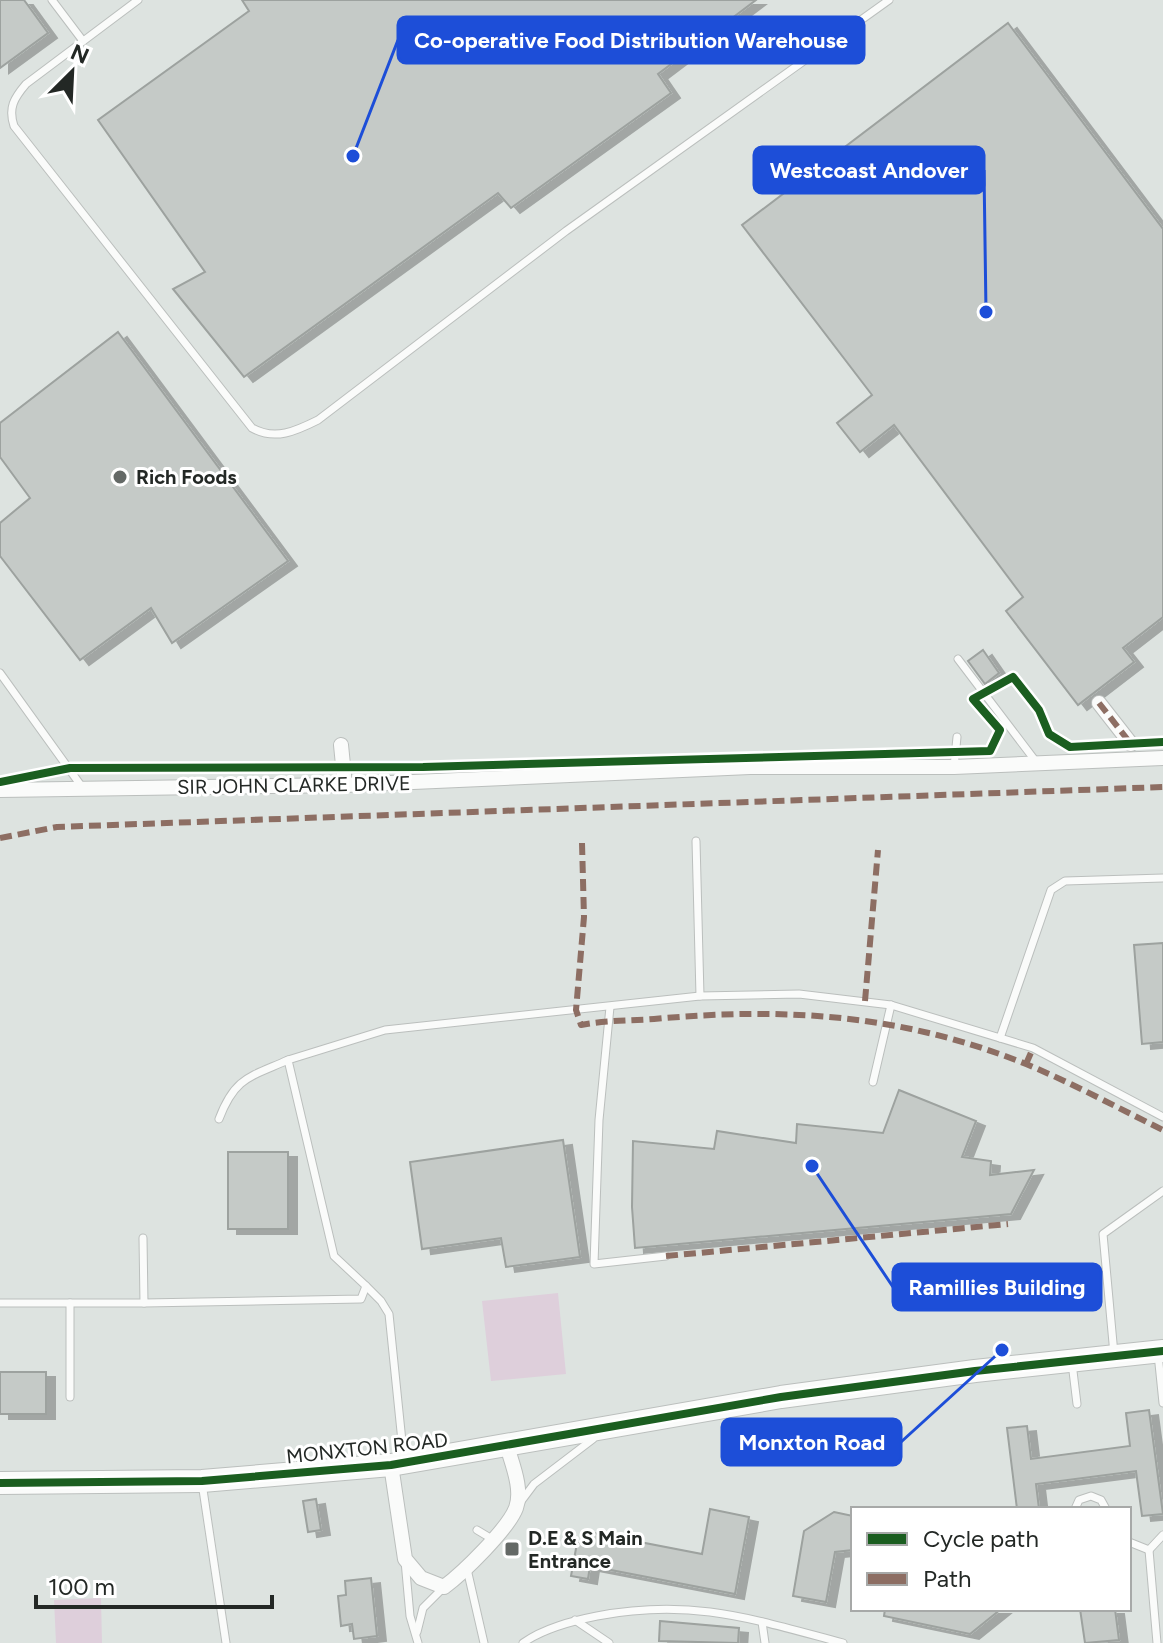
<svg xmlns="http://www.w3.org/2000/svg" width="1163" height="1643" viewBox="0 0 1163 1643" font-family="Figtree,sans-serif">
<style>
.green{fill:#decfdb}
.building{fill:#c5cac7;stroke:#9da29f;stroke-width:2;filter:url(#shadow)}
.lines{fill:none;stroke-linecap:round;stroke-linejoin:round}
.lane-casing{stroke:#bbbfbd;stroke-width:9}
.street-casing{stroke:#bbbfbd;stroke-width:16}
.secondary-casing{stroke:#bbbfbd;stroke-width:24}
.lane{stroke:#fafbfa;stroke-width:7}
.street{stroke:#fafbfa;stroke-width:14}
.secondary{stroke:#fafbfa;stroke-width:22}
.quiet{stroke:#8d6e63;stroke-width:6;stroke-dasharray:12 6;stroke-linecap:butt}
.cycleway-casing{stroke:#fff;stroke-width:13}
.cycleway{stroke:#1b5e20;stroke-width:8}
.poi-dot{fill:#646966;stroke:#fff;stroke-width:3}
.labels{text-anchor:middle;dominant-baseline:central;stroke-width:6;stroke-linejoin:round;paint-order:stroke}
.poi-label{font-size:20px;font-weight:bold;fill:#232825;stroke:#fff;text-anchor:start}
.street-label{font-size:20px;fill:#232825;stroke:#fff}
.leader{fill:none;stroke:#1d4ed8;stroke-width:3}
.callout-dot{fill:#1d4ed8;stroke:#fff;stroke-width:3}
.callout{fill:#1d4ed8;stroke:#1d4ed8;stroke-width:3}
.callout-label{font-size:22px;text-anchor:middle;font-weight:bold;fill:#fff}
</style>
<defs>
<filter id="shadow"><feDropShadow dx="9" dy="5" stdDeviation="0" flood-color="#0004"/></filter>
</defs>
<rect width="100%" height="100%" fill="#dde3e0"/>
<g class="green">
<polygon points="558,1293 566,1374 491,1381 482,1301"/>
<polygon points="101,1598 102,1643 56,1643 54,1600"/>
</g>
<g class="building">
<polygon points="0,0 24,0 48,33 0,68"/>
<polygon points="242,0 756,0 658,74 671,93 511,208 498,193 244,377 173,289 205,272 98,120 249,11"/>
<polygon points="1008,23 1163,229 1163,617 1123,648 1134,662 1078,705 1006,611 1023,597 894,425 860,452 837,423 872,395 742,225"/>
<polygon points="118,332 288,561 172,643 151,608 80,660 0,556 0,523 30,498 0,457 0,423"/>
<polygon points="983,650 999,673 985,684 968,661"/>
<polygon points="1163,943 1163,1042 1142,1044 1134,945"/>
<polygon points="899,1090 976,1121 962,1157 991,1161 990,1175 1034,1170 1011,1214 635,1248 632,1207 633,1141 714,1149 717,1131 796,1143 797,1124 883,1133"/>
<polygon points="563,1140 580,1257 506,1267 501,1238 422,1249 410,1162"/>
<rect x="228" y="1152" width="60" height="77"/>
<rect x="0" y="1372" width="46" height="42"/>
<polygon points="1149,1410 1163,1514 1142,1516 1136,1471 1036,1484 1039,1509 1017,1509 1007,1428 1027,1426 1031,1459 1130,1446 1126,1413"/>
<polygon points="316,1499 321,1530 308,1532 303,1501"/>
<polygon points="710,1509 749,1517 735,1594 590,1566 588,1579 571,1576 577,1543 586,1545 588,1532 702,1554"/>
<polygon points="834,1512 853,1516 853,1550 835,1552 826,1602 793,1596 804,1531"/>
<polygon points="371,1578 377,1636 354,1639 352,1624 341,1626 338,1596 346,1595 345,1581"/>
<polygon points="885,1609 1001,1609 970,1634 884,1616"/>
<polygon points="1080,1609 1115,1609 1119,1640 1085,1643"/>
<polygon points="660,1621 739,1628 738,1643 659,1641"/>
</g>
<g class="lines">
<defs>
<g id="lane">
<polyline points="52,0 83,41"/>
<path d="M 138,0 L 26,84 C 14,98 8,108 14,126 L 252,428 C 275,441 296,431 318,420 L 566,231 L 889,0"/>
<polyline points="958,659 1037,763"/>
<polyline points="0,673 82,787"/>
<polyline points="954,767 957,737"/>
<polyline points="696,841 700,996"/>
<polyline points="610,1007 599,1120 594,1264 666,1256"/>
<polyline points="1000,1038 1051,890 1065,881 1163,878"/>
<polyline points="873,1082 891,1005"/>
<path d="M 219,1119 C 235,1077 250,1077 288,1060"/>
<polyline points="143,1238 144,1303 361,1299 366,1286 334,1256 288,1060 385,1030 700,996 799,994 891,1005 1033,1048 1163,1117"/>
<polyline points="366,1286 381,1301 389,1314 404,1461"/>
<polyline points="0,1303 144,1303"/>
<polyline points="1114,1354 1103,1234 1163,1191"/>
<polyline points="1158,1354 1163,1403"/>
<polyline points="1072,1363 1077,1404"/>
<polyline points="70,1397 70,1303"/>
<polyline points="202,1483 226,1643"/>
<polyline points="519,1504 534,1484 593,1439"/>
<polyline points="1075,1509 1079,1500 1091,1496 1101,1500 1106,1509"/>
<polyline points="477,1530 492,1539"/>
<polyline points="1129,1542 1149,1550 1163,1535"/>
<polyline points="1149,1550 1157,1643"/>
<polyline points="405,1561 410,1616 418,1643"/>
<polyline points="467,1569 484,1643"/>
<polyline points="575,1620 609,1643"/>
<polyline points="762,1622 765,1643"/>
<polyline points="417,1632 423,1608 444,1587"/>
<path d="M 523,1643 C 544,1628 572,1621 597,1616 C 693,1598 752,1619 843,1643"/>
</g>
<g id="street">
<polyline points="1099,703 1131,744"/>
<polyline points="341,745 345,785"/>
<polyline points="0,790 345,785 750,767 954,767 1163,758"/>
<path d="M 391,1465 L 405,1559 L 421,1578 L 444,1587 C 463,1573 508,1529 516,1508 C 523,1489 512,1464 507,1446"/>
</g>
<polyline id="secondary" points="0,1483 202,1481 391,1465 781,1397 975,1371 1163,1351"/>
</defs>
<use href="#lane" class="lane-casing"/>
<use href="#street" class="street-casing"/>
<use href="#secondary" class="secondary-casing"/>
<use href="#lane" class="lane"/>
<use href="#street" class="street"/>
<use href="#secondary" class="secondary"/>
<g class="quiet">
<polyline points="1099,703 1131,744"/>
<polyline points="0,838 57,827 1163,787"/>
<path d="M 582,843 L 584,917 L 576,1010 L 581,1025 C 606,1020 629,1021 654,1019 C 786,1007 901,1014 1026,1064 C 1072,1083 1118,1108 1163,1130"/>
<polyline points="865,1001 878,850"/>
<polyline points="1026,1064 1033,1048"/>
<polyline points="666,1256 1008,1224"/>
</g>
<defs>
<g id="cycleway">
<polyline points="0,782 70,768 423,767 990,751 1000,730 973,699 1013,677 1039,710 1049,734 1070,747 1163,742"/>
<polyline points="0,1483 202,1481 391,1465 781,1397 975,1371 1163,1351"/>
</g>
</defs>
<use href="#cycleway" class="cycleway-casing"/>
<use href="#cycleway" class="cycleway"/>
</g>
<g class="poi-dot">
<circle cx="120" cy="477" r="8"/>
<rect x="504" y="1541" width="16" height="16" rx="4"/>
</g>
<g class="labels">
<g class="poi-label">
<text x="136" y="477">Rich Foods</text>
<text x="528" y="1538">D.E &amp; S Main<tspan x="528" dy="23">Entrance</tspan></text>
</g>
<g class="street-label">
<text transform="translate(294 785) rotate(-1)">SIR JOHN CLARKE DRIVE</text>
<text transform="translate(367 1448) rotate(-6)">MONXTON ROAD</text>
</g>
</g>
<path class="leader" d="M353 156L398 40M986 312L984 170M812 1166L893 1287M1002 1350L901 1442"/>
<g class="callout-dot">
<circle cx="353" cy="156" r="8"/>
<circle cx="986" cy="312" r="8"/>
<circle cx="812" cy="1166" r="8"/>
<circle cx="1002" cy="1350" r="8"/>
</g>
<g class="callout">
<rect x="398" y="17" width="466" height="46" rx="8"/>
<rect x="754" y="147" width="230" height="46" rx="8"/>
<rect x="893" y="1264" width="208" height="46" rx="8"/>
<rect x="722" y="1419" width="179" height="46" rx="8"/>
</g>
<g class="callout-label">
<text x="631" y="48">Co-operative Food Distribution Warehouse</text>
<text x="869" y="178">Westcoast Andover</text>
<text x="997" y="1295">Ramillies Building</text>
<text x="812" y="1450">Monxton Road</text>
</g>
<rect x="851" y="1507" width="280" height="104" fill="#ffffff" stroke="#a7a9a8" stroke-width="2"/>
<rect x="867" y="1533" width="40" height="12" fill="#1b5e20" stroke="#a7a9a8" stroke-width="2"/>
<text x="923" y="1547" font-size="24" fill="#232825">Cycle path</text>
<rect x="867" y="1573" width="40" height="12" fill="#8d6e63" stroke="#a7a9a8" stroke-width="2"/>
<text x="923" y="1587" font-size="24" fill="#232825">Path</text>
<g transform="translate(72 72) rotate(24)" stroke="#ffffff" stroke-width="6" paint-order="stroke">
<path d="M0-6L14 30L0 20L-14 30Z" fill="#232825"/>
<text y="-12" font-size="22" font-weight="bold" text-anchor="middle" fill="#232825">N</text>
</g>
<path d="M36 1595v12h236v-12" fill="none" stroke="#232825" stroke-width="4"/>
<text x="48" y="1595" font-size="24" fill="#232825" stroke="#ffffff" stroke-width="6" paint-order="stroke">100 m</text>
</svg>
